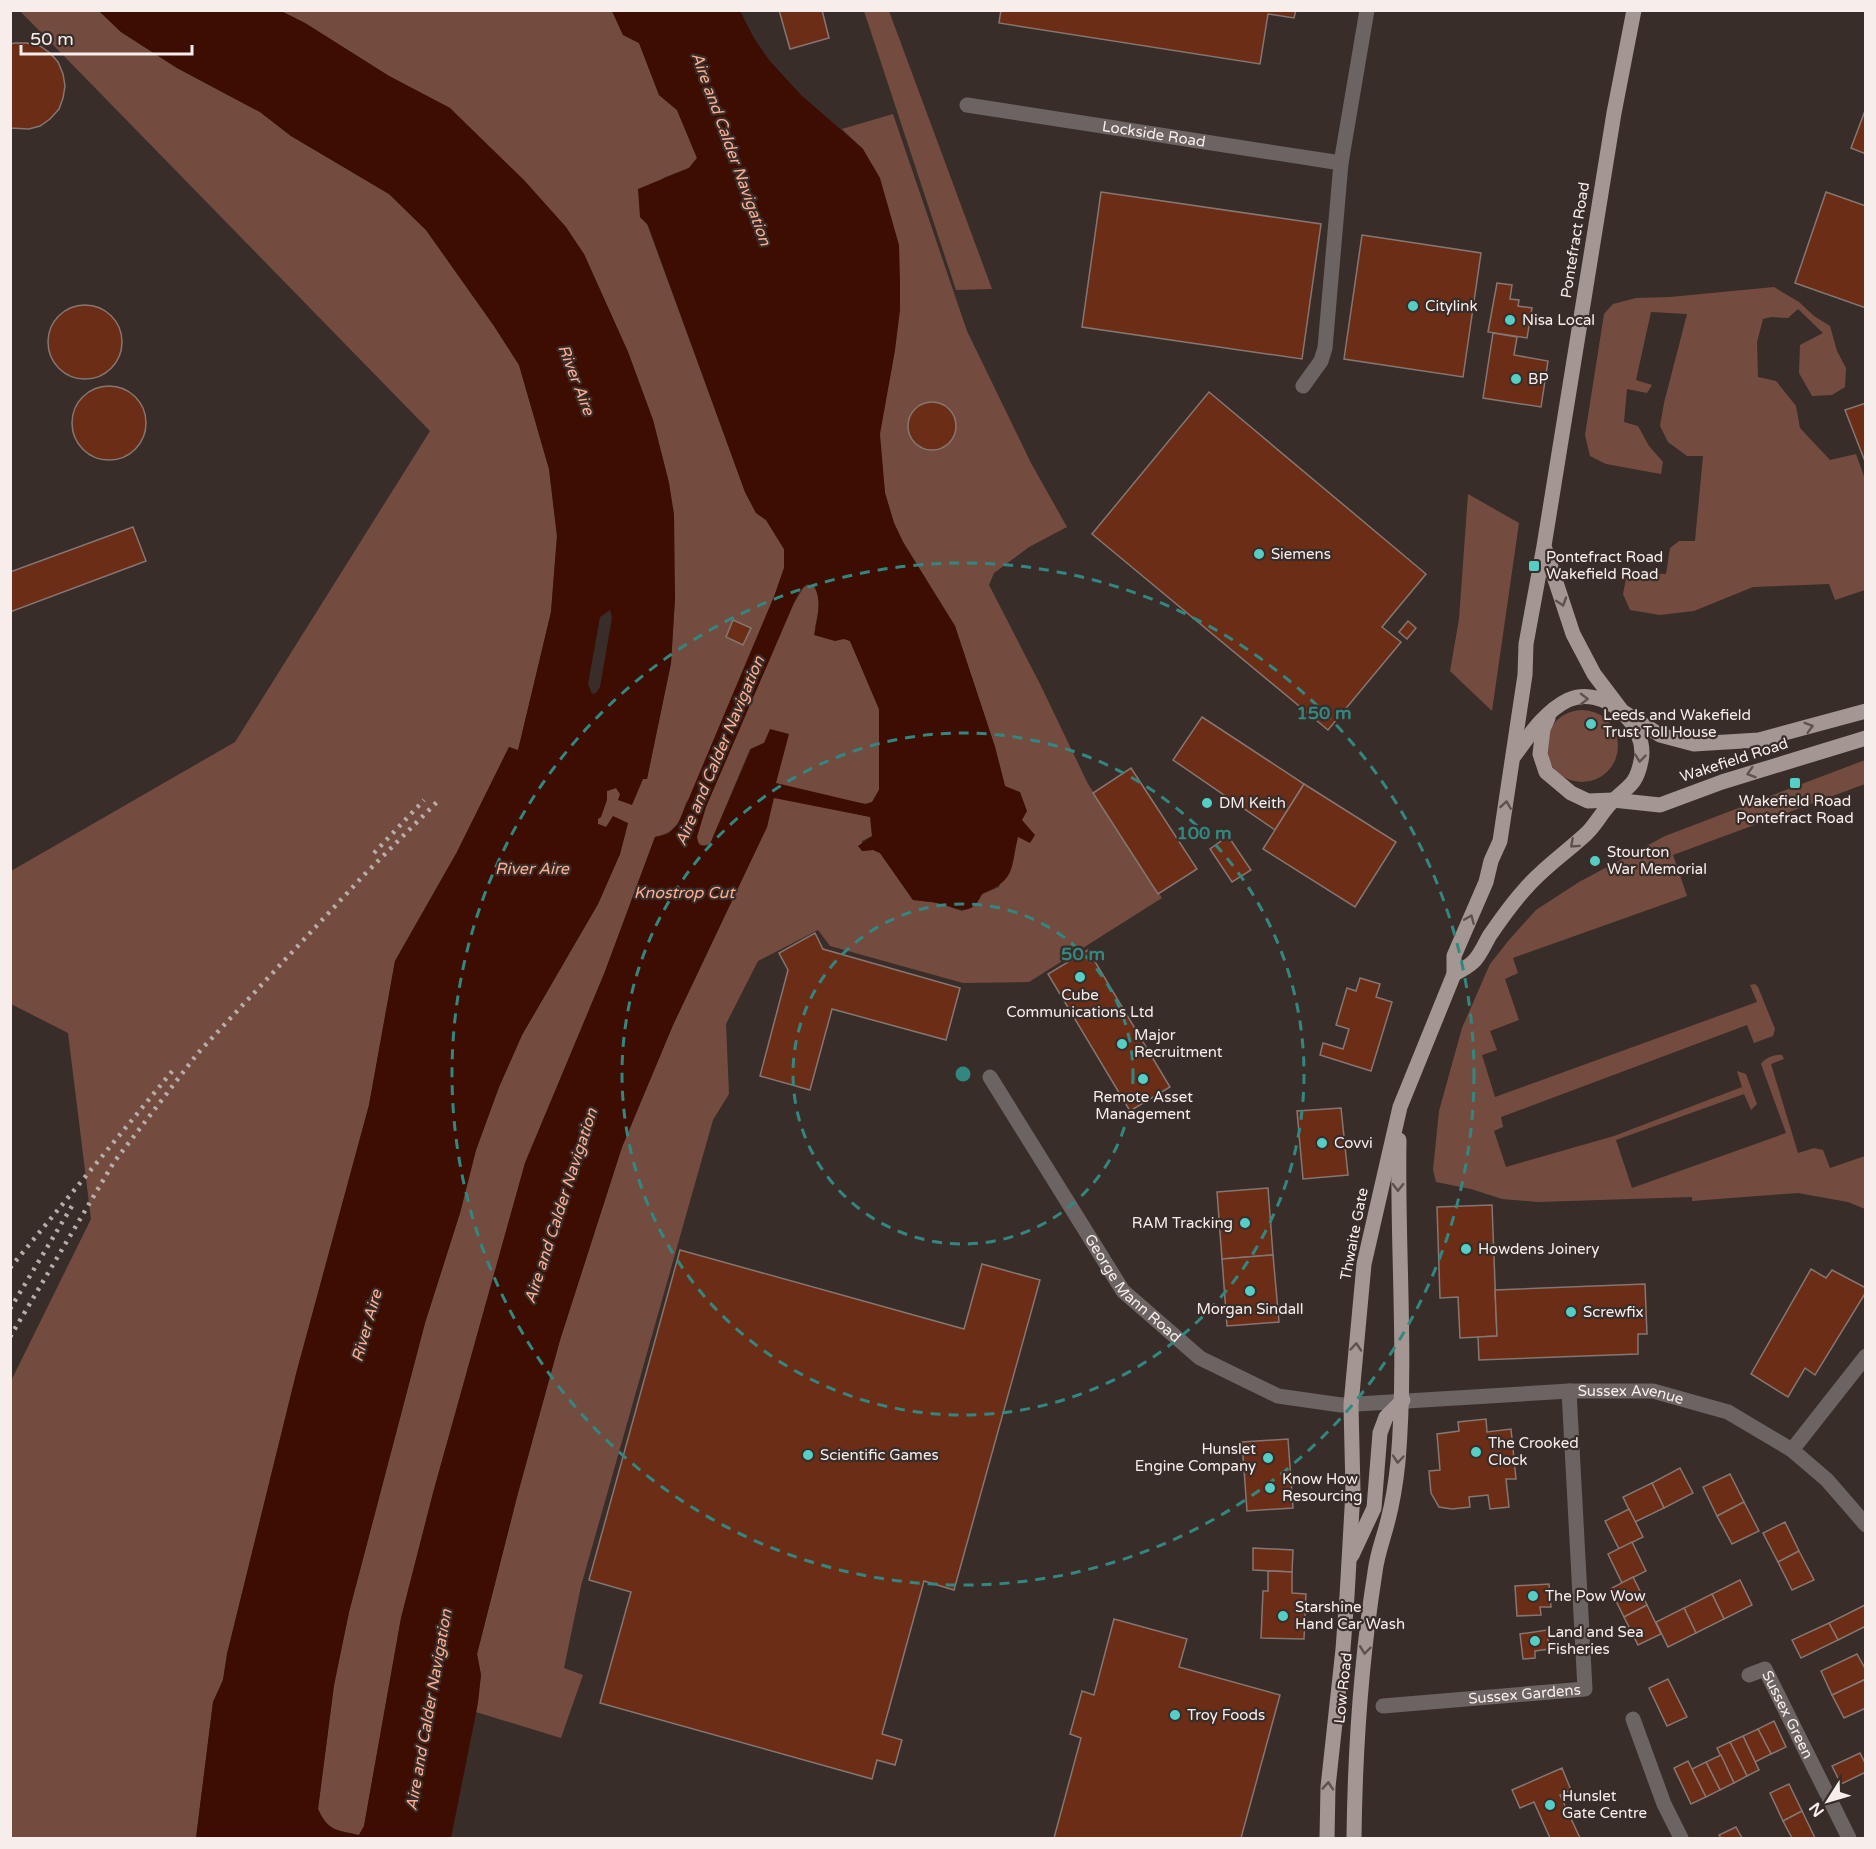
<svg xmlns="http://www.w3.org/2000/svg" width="1876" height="1849" viewBox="0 0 1876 1849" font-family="'Varela Round',sans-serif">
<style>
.green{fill:#744c3f}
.water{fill:#3c0d00;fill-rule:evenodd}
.building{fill:#6b2d16;stroke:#857671;stroke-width:1.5}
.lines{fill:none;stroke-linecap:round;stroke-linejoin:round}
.minor{stroke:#6b6462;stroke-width:15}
.major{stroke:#a49793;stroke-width:15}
.rail{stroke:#b7adaa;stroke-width:4.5;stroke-dasharray:3 6;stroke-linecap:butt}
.oneway{stroke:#5e524e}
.ring{fill:none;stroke:#328881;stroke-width:3;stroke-dasharray:10 8}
.poi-dot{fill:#55cec6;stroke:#392d29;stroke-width:2}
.labels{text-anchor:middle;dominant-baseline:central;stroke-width:4.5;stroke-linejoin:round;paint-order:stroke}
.street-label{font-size:15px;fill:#f7eeec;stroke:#392d29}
.poi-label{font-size:15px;fill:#f7eeec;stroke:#392d29;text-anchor:start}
.water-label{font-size:16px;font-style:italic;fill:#fdae93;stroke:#392d29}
.centre{fill:#328881;stroke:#392d29;stroke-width:3}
.ring-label{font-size:18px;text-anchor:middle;font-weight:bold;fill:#328881;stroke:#392d29;stroke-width:4.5;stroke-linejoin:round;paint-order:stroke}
</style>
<rect width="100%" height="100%" fill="#392d29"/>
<g class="green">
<polygon points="20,11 99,11 121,32 177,68 260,112 291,136 389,194 426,230 494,326 519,365 549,469 557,536 551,612 518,751 509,747 457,852 395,961 369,1105 296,1374 227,1654 223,1680 213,1702 196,1838 11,1838 10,1383 91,1219 68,1033 11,1004 11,871 235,742 430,431"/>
<path d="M 281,11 L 612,11 L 623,35 L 639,43 L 659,95 L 677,110 L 697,158 L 689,168 L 663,178 L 640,217 L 647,224 L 745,492 L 756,513 L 766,520 L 784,549 L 784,568 L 775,594 L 794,603 L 804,587 L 810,584 C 824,593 818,614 815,627 L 850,641 L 879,709 L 879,790 L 872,802 L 866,804 L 854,802 L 853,813 L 871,817 L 872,836 L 862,841 L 862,851 L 873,850 L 880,853 L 913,900 L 938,903 L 962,911 L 977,903 L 982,894 L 999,887 L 1021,820 L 1005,786 L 995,747 L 955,626 L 903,542 L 894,523 L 885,493 L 879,434 L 895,350 L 863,149 L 842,129 L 893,114 L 967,331 L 1031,463 L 1067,527 L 1029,547 L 994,573 L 989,585 L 1040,684 L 1088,784 L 1162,898 L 1029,982 L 963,983 L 830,946 L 818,930 L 758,961 L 726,1024 L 729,1094 L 713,1120 L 581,1586 L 564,1668 L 583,1675 L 561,1738 L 476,1712 L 481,1675 L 477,1654 L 518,1493 L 560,1340 L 622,1147 L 673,1025 L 767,827 L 778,771 L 764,743 L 750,749 L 710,844 L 702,846 L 697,841 L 687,800 C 680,820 678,832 655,837 L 604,974 L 525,1163 L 433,1493 L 401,1618 L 364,1826 L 359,1835 C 336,1829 329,1833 318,1809 L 334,1685 L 349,1612 L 425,1323 L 460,1213 L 476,1150 L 499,1087 L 522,1035 L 598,904 L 620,854 L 628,823 L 606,827 L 598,824 L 598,819 L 607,791 L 616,788 L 620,794 L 643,779 L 647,779 L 671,663 L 675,598 L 669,483 L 653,420 L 628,352 L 584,254 L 450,108 L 389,76 L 305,23 Z"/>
<polygon points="864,11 889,11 992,289 956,290"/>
<polygon points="1774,287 1799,302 1814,316 1830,326 1837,351 1846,368 1845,387 1832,395 1812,396 1799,373 1800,345 1823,333 1798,309 1788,318 1771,317 1763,319 1757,342 1758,377 1776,381 1796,406 1800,428 1830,460 1856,454 1865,479 1865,590 1835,600 1829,584 1753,587 1694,611 1660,615 1630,610 1623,594 1626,579 1637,573 1666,574 1670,548 1679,541 1695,541 1703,456 1687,456 1668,442 1660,426 1664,403 1687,314 1651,312 1636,380 1652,385 1647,393 1627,389 1624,422 1638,426 1649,446 1663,462 1661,474 1606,464 1590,456 1585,435 1604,314 1613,304 1636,298 1670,297"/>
<polygon points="1468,494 1519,523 1492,711 1450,671 1459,619"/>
<circle cx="1582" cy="746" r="36"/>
<path d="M 1865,760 L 1865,784 L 1673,855 L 1687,896 L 1513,958 L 1518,973 L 1505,979 L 1519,1020 L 1490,1031 L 1497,1050 L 1482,1055 L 1495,1097 L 1757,1002 L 1750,985 L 1755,984 L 1758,987 L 1775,1029 L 1773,1036 L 1754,1043 L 1747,1025 L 1501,1117 L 1503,1127 L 1494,1131 L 1506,1167 L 1614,1136 L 1742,1087 L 1737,1071 L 1746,1074 L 1757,1104 L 1751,1110 L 1744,1094 L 1616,1140 L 1632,1188 L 1786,1133 L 1761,1064 C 1765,1058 1775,1054 1782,1055 L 1784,1059 L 1771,1064 L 1798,1153 L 1814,1148 L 1823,1150 L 1830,1168 L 1865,1156 L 1865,1209 L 1848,1202 L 1798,1193 L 1692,1201 L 1692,1197 L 1538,1202 L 1502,1199 L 1471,1189 L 1436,1182 L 1433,1170 L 1439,1111 L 1462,1028 L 1490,964 L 1509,940 L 1536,910 L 1579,882 L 1665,836 Z"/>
</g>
<path class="water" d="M 99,11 L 281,11 L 305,23 L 389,76 L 450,108 L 524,180 L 566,227 L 584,254 L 628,352 L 653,420 L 669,483 L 674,514 L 675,598 L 671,663 L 647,779 L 643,779 L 632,805 L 618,800 L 620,794 L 616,788 L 607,791 L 607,800 L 601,817 L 598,819 L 598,824 L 606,827 L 613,816 L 628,823 L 620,854 L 598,904 L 522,1035 L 499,1087 L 476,1150 L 460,1213 L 425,1323 L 349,1612 L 334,1685 L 318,1809 C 328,1831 336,1830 359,1835 L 364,1826 L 401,1618 L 433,1493 L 525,1163 L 604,974 L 655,837 L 668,834 L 678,824 L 775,594 L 784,568 L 784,549 L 766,520 L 756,513 L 745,492 L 648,225 L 640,217 L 638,189 L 689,168 L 697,158 L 677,110 L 659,95 L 639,43 L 623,35 L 612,11 L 740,11 L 754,38 L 769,60 L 801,95 L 863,149 L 880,178 L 899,245 L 900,280 L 900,310 L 895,350 L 880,434 L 885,493 L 894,523 L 903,542 L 955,626 L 995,747 L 1005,786 L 1020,792 L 1027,811 L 1022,820 L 1035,835 L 1030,843 L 1018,837 C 1010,871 1016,879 982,894 C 969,920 958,907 937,903 C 929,901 921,901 913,900 L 880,853 L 873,850 L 862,851 L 858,846 L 872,836 L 870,817 L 774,798 L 767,827 L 673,1025 L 622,1147 L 560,1340 L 518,1493 L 477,1654 L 481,1675 L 478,1703 L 451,1838 L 196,1838 L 213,1702 L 223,1680 L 227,1654 L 296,1374 L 369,1105 L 395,961 L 457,852 L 509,747 L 518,750 L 551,612 L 557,536 L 549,469 L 519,365 L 494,326 L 426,230 L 389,194 L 291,136 L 260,112 L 177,68 L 121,32 ZM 807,584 L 815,587 C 822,604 817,618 814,635 L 835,641 L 844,639 L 850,641 L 879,709 L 879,790 L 872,802 L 865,804 L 776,783 L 789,734 L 770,729 L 764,743 L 751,749 L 710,844 L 707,846 L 699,845 L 697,837 L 706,807 L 794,603 L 800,590 ZM 610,610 L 612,618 L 600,687 L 596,693 L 592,694 L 588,684 L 600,617 Z"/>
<g class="building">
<polygon points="779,10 822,10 829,38 790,49"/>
<polygon points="1001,10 1296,10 1294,18 1268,14 1260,64 999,23"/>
<polygon points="15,43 27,43 40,46 50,53 58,62 63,74 65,86 63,98 59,109 50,119 40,126 29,129 10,128 10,44"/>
<polygon points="1866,108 1866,154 1851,148"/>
<polygon points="1101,192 1321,224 1302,359 1082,327"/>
<polygon points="1826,192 1866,206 1866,308 1795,283"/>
<polygon points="1362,235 1481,253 1463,377 1344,359"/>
<polygon points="1497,283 1512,285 1510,299 1519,300 1518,306 1532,308 1527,338 1488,332"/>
<circle cx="85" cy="342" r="37"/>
<polygon points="1493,333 1517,337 1514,355 1548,361 1541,407 1483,398"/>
<circle cx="109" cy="423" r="37"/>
<polygon points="1209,392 1426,574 1382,627 1401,642 1328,730 1092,534"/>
<circle cx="932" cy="426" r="24"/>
<polygon points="1866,403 1866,464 1845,410"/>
<polygon points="133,527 146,561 10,612 10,572"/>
<polygon points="733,620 751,628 743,645 726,637"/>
<polygon points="1408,621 1416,628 1407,639 1399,632"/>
<polygon points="1202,717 1304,784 1275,830 1173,760"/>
<polygon points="1131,768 1197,869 1158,894 1093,793"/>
<polygon points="1304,784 1396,842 1355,907 1263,849"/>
<polygon points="1228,836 1251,870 1232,882 1210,849"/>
<polygon points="815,933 823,949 960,988 946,1040 832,1009 810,1090 760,1076 788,970 779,953"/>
<polygon points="1088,950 1170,1087 1130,1111 1048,974"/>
<polygon points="1360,978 1380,984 1376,997 1392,1002 1371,1071 1320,1055 1323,1043 1343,1049 1349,1029 1336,1025 1347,988 1356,991"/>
<polygon points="1341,1108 1348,1175 1303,1179 1297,1111"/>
<polygon points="1268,1188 1273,1255 1222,1259 1217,1192"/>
<polygon points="1492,1205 1497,1336 1460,1338 1458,1297 1440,1298 1437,1207"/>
<polygon points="680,1250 964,1329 982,1264 1040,1280 954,1590 924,1581 882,1734 902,1740 895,1765 877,1760 872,1779 600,1703 631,1592 589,1580"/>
<polygon points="1273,1255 1279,1322 1227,1326 1222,1259"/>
<polygon points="1811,1269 1826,1278 1832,1270 1866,1288 1866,1292 1815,1375 1805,1368 1788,1397 1751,1374"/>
<polygon points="1645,1284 1647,1334 1638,1334 1638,1354 1479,1360 1478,1337 1497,1336 1495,1290"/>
<polygon points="1486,1419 1487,1432 1511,1429 1516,1479 1506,1479 1509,1507 1490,1509 1488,1495 1469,1497 1470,1507 1452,1509 1439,1507 1431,1493 1429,1471 1440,1470 1437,1434 1459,1431 1458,1422"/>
<polygon points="1288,1439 1293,1508 1247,1511 1242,1442"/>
<polygon points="1680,1468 1693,1493 1664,1508 1652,1483"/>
<polygon points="1730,1474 1744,1502 1717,1516 1703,1487"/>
<polygon points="1652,1483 1664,1508 1635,1522 1623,1497"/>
<polygon points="1744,1502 1759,1531 1732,1544 1717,1516"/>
<polygon points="1629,1509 1643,1537 1619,1549 1605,1521"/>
<polygon points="1785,1522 1799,1551 1778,1562 1763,1533"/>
<polygon points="1632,1542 1646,1571 1622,1583 1608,1554"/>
<polygon points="1253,1548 1293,1550 1292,1572 1253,1570"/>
<polygon points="1799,1551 1814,1580 1792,1590 1778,1562"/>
<polygon points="1268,1571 1292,1572 1292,1593 1306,1594 1304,1639 1261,1638 1263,1591 1268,1591"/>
<polygon points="1633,1577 1647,1605 1624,1617 1610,1589"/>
<polygon points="1740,1580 1752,1605 1724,1619 1712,1594"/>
<polygon points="1549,1584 1551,1607 1540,1607 1541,1615 1517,1616 1515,1586"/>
<polygon points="1712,1594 1724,1619 1696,1633 1684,1608"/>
<polygon points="1647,1605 1661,1634 1638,1645 1624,1617"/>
<polygon points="1865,1605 1866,1626 1838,1640 1829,1623"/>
<polygon points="1684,1608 1696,1633 1668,1647 1656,1622"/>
<polygon points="1114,1619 1187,1639 1179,1667 1280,1695 1241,1838 1054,1838 1081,1738 1070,1734 1082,1691 1094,1695"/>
<polygon points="1829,1623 1838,1640 1801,1658 1792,1640"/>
<polygon points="1547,1630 1549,1649 1535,1651 1535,1658 1523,1659 1520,1634"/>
<polygon points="1857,1654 1866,1670 1866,1679 1832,1695 1821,1671"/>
<polygon points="1668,1679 1687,1717 1667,1726 1649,1688"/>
<polygon points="1866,1679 1866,1708 1844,1718 1832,1695"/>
<polygon points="1774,1721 1786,1747 1771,1754 1758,1729"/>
<polygon points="1758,1729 1771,1754 1755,1762 1743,1736"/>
<polygon points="1743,1736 1759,1770 1747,1776 1730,1742"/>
<polygon points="1730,1742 1747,1776 1734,1783 1717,1748"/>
<polygon points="1860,1753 1866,1765 1866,1772 1841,1784 1832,1766"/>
<polygon points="1721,1755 1734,1783 1720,1790 1706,1762"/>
<polygon points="1688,1761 1706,1797 1691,1804 1674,1768"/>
<polygon points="1706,1762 1720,1790 1706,1797 1692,1769"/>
<polygon points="1562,1768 1571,1790 1560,1795 1580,1838 1550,1838 1534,1802 1520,1808 1512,1790"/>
<polygon points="1789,1784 1802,1811 1783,1821 1770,1793"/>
<polygon points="1802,1811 1815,1838 1792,1838 1783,1821"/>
<polygon points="1736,1827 1742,1838 1721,1838 1719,1835"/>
</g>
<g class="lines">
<g class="minor">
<path id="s1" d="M 967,105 L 1341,163"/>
<polyline points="1303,386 1321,361 1325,348 1341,163 1367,10"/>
<path id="s2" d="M 990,1077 L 1123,1291 L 1200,1358 L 1278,1396 L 1341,1405 L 1569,1391 L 1653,1391 L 1728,1412 L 1792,1450 L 1827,1480 L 1866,1525"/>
<polyline points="1792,1450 1866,1356"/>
<path id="s3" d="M 1749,1675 L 1765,1669 L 1849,1838"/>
<path id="s4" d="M 1383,1706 L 1585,1689 L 1569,1391"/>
<polyline points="1633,1719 1664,1804 1681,1838"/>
</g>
<g class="major">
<polyline points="1545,549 1573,634 1594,674 1622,711 1660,735 1694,744 1759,740 1866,711"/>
<polyline points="1548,718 1543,729 1540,754 1546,772 1571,793 1588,801 1613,800 1660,805 1722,782 1866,738"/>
<path d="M 1454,974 C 1460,971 1468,967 1473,962 C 1480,956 1485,943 1490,935 C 1501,919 1513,902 1526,888 C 1544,867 1567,852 1587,833 C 1597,823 1603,810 1613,801 C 1628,786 1636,786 1641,761 C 1649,725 1603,684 1568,700 C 1545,711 1528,737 1514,756"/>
<polyline points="1352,1555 1374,1508 1380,1433 1386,1417 1403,1400"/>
<polyline points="1327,1838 1328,1787 1343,1649 1347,1596 1353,1491 1351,1405 1364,1264 1400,1107 1454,974 1454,956 1486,882 1491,861 1500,841 1525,675 1526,644 1544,546 1614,113 1634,10"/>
<path d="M 1354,1838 C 1355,1749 1361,1661 1375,1572 C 1377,1554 1384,1537 1388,1520 C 1393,1501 1396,1481 1398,1462 C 1407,1355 1397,1248 1399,1140"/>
</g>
<g class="rail">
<polyline points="374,853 424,800"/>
<polyline points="10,1268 174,1069"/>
<polyline points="10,1309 72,1206"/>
<polyline points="10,1337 114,1162 198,1053 365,874 440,799"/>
</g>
</g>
<defs><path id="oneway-chevron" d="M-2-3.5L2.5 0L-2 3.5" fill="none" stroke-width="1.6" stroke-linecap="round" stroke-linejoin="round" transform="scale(1.5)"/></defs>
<g class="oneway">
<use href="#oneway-chevron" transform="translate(1562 602) rotate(72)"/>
<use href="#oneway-chevron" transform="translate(1584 699) rotate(-1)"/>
<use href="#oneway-chevron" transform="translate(1809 727) rotate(-16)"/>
<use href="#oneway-chevron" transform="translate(1640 758) rotate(96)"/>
<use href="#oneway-chevron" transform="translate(1751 773) rotate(163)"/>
<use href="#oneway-chevron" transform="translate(1506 805) rotate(-81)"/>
<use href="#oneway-chevron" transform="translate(1574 844) rotate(138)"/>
<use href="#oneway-chevron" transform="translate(1470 919) rotate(-67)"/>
<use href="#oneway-chevron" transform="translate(1398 1187) rotate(91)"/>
<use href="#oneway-chevron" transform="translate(1356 1347) rotate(-85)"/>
<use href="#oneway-chevron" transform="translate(1398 1459) rotate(95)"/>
<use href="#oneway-chevron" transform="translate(1365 1650) rotate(97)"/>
<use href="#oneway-chevron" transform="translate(1328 1786) rotate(-86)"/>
</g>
<g class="ring">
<circle cx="963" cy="1074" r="170"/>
<circle cx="963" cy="1074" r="341"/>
<circle cx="963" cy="1074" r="511"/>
</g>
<g class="poi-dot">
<circle cx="1413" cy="306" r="6"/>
<circle cx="1510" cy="320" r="6"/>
<circle cx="1516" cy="379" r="6"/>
<circle cx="1259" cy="554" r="6"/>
<rect x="1528" y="560" width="12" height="12" rx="3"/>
<circle cx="1591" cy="724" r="6"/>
<rect x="1789" y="777" width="12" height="12" rx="3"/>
<circle cx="1207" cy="803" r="6"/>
<circle cx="1595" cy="861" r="6"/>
<circle cx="1080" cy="977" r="6"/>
<circle cx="1122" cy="1044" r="6"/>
<circle cx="1143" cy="1079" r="6"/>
<circle cx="1322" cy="1143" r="6"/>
<circle cx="1245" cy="1223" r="6"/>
<circle cx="1466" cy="1249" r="6"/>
<circle cx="1250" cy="1291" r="6"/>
<circle cx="1571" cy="1312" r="6"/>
<circle cx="1476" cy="1452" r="6"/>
<circle cx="808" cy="1455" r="6"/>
<circle cx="1268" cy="1458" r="6"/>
<circle cx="1270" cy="1488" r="6"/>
<circle cx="1533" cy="1596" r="6"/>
<circle cx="1283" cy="1616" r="6"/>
<circle cx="1535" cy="1641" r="6"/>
<circle cx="1175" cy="1715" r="6"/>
<circle cx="1550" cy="1805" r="6"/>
</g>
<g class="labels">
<g class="street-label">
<text stroke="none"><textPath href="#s1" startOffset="189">Lockside Road</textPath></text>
<text transform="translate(1575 240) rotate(-81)">Pontefract Road</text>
<text transform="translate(1734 760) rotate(-18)">Wakefield Road</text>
<text transform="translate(1354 1234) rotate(-79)">Thwaite Gate</text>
<text stroke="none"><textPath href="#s2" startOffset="256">George Mann Road</textPath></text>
<text stroke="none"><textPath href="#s2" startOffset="795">Sussex Avenue</textPath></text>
<text transform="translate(1343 1688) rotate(-84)">Low Road</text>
<text stroke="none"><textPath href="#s4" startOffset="142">Sussex Gardens</textPath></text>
<text stroke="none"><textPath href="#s3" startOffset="68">Sussex Green</textPath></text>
</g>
<g class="poi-label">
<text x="1425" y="306">Citylink</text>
<text x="1522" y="320">Nisa Local</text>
<text x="1528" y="379">BP</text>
<text x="1271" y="554">Siemens</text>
<text x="1546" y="557">Pontefract Road<tspan x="1546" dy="17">Wakefield Road</tspan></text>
<text x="1603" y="715">Leeds and Wakefield<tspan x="1603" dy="17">Trust Toll House</tspan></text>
<text x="1795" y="801" text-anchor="middle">Wakefield Road<tspan x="1795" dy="17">Pontefract Road</tspan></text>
<text x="1219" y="803">DM Keith</text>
<text x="1607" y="852">Stourton<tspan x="1607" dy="17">War Memorial</tspan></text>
<text x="1080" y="995" text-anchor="middle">Cube<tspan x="1080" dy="17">Communications Ltd</tspan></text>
<text x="1134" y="1035">Major<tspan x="1134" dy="17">Recruitment</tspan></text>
<text x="1143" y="1097" text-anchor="middle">Remote Asset<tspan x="1143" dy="17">Management</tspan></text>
<text x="1334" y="1143">Covvi</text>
<text x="1233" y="1223" text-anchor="end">RAM Tracking</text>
<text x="1478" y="1249">Howdens Joinery</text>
<text x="1250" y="1309" text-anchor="middle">Morgan Sindall</text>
<text x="1583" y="1312">Screwfix</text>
<text x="1488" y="1443">The Crooked<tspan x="1488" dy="17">Clock</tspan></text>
<text x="1256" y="1449" text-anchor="end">Hunslet<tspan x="1256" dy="17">Engine Company</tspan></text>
<text x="820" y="1455">Scientific Games</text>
<text x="1282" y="1479">Know How<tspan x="1282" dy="17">Resourcing</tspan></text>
<text x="1545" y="1596">The Pow Wow</text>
<text x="1295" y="1607">Starshine<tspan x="1295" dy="17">Hand Car Wash</tspan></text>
<text x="1547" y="1632">Land and Sea<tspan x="1547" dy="17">Fisheries</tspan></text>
<text x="1187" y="1715">Troy Foods</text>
<text x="1562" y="1796">Hunslet<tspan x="1562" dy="17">Gate Centre</tspan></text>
</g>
<g class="water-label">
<text transform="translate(731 149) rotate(70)">Aire and Calder Navigation</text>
<text transform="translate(576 380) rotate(69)">River Aire</text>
<text transform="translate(720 751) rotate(-67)">Aire and Calder Navigation</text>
<text x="532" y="869">River Aire</text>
<text x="684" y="893">Knostrop Cut</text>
<text transform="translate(561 1206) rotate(-72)">Aire and Calder Navigation</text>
<text transform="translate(367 1326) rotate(-74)">River Aire</text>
<text transform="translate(429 1710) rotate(-80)">Aire and Calder Navigation</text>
</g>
</g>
<circle cx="963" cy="1074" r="9" class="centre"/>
<g class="ring-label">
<text x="1324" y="719">150 m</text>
<text x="1204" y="839">100 m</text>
<text x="1083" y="960">50 m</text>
</g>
<rect width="1876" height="1849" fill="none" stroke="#f7eeec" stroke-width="24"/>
<g transform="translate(1828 1801) rotate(233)" stroke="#392d29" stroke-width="4.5" paint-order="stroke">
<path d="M0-4.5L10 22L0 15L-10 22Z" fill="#f7eeec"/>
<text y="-9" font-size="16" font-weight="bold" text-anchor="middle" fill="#f7eeec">N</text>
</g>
<path d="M21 45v9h171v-9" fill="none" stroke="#f7eeec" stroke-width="3"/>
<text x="30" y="45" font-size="18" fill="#f7eeec" stroke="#392d29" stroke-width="4.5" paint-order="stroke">50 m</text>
</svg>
